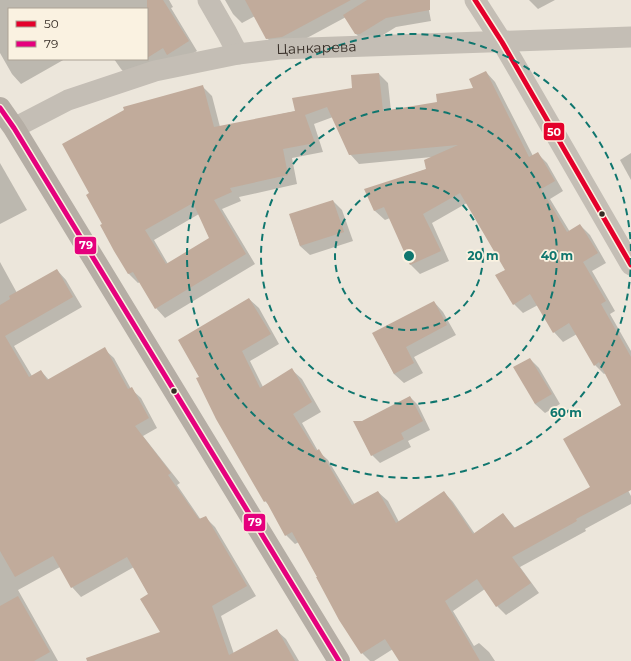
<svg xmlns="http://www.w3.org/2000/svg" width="631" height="661" viewBox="0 0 631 661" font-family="Montserrat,sans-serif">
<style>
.shadow{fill:#0003;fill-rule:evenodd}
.building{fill:#c1ab9b;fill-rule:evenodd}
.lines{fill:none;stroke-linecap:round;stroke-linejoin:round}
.street{stroke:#c4beb5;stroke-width:21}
.secondary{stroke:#b5aea5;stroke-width:22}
.bus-1-casing{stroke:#faf2e1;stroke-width:8}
.bus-2-casing{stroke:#faf2e1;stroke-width:8}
.bus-1{stroke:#e4002b;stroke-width:5}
.bus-2{stroke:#e5007d;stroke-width:5}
.ring{fill:none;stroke:#0f766e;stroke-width:2;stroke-dasharray:7 5}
.bus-dot{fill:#342b24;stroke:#faf2e1;stroke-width:1.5}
.labels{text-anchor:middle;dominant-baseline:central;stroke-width:3.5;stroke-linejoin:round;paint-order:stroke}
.street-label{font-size:14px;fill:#342b24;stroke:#faf2e1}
.centre{fill:#0f766e;stroke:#faf2e1;stroke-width:2}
.ring-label{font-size:12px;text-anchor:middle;font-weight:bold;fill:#0f766e;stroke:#faf2e1;stroke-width:3.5;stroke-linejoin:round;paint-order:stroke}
.line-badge{stroke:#faf2e1;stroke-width:1.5}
.badge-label{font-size:11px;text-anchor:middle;font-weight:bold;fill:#fff}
</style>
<rect width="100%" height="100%" fill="#ece6db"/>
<g class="shadow">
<polygon points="0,0 169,0 173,7 171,8 197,51 177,63 130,79 121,69 114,59 147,59 147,9 9,9 9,59 65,59 21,84 12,74 0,53"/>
<polygon points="225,0 427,0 431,21 396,27 370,43 365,43 356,34 346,17 292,46 276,47 267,38 255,16 242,23 233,14"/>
<polygon points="529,0 555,0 538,9"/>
<path d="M 486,72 L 495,82 L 533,156 L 538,154 L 547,163 L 563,191 L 550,199 L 570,232 L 580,225 L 590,235 L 606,263 L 592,271 L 615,311 L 610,314 L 631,351 L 631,462 L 617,470 L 631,496 L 631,504 L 585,529 L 586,531 L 520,567 L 539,593 L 506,615 L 497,606 L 485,589 L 453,611 L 474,646 L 479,643 L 489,652 L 495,661 L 400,661 L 393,649 L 374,661 L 370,661 L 362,653 L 299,542 L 295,544 L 286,535 L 270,506 L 265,501 L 201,377 L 249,299 L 259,308 L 279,344 L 250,361 L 263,387 L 292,370 L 302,379 L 321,412 L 302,423 L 318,451 L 328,460 L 355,505 L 378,492 L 388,501 L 399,522 L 444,492 L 453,502 L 475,534 L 503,514 L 516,529 L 591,487 L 622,406 L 606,373 L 604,374 L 595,365 L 577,334 L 563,342 L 554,332 L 538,305 L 523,313 L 514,304 L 506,270 L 467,203 L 432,223 L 449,261 L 420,274 L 411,265 L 390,218 L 385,220 L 375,211 L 366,190 L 427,169 L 432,157 L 359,164 L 350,154 L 333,117 L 314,124 L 323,152 L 292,158 L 297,184 L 239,197 L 241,201 L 222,209 L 255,264 L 165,318 L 156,308 L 140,282 L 138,283 L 129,274 L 101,226 L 203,87 L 212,96 L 220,127 L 296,111 L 353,89 L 379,74 L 388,83 L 391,111 L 438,103 L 475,89 ZM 199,214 L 210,239 L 168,264 L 154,240 Z"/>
<polygon points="631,153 631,180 620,160"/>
<polygon points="0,163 27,210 0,224"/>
<polygon points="333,201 342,210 353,241 310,255 300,246 290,215"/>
<polygon points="0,262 17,293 57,270 66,280 82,307 14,346 32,376 41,371 49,380 104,349 114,358 131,389 141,398 157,428 143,436 180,483 177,485 201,520 205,517 215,527 256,596 221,616 234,654 276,630 286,639 299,661 110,661 161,633 149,595 134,567 81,597 72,587 60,567 18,590 58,661 0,661"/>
<polygon points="434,302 443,312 456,335 414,357 423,373 404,383 394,374 374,334"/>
<polygon points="530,359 539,368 560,404 545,413 535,404"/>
<polygon points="410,397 418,405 430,430 408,441 411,447 380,463 372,455 363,422"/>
</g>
<g class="building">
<polygon points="147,0 163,0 189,41 167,55 163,48 147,58"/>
<polygon points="245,0 351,0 282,37 266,39"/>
<polygon points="367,0 430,0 430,10 386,18 360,34 355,34 343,15"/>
<path d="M 486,71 L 529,157 L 538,152 L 555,181 L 541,189 L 567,232 L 580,224 L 598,253 L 583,262 L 606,301 L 601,304 L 631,357 L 631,490 L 576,519 L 577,521 L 512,557 L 531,583 L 496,607 L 477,579 L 445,601 L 480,661 L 399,661 L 385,639 L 361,654 L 339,620 L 316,577 L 317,577 L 292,532 L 285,536 L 266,501 L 264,502 L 216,419 L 196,378 L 199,377 L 178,340 L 249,298 L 271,334 L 242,351 L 260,388 L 292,368 L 312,402 L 293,414 L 316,451 L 319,449 L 352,505 L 378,491 L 396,523 L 444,491 L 473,534 L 503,513 L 514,528 L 590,487 L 563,439 L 621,405 L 599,362 L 594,366 L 569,323 L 553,333 L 530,294 L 513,305 L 495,275 L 505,270 L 460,193 L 423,214 L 441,251 L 410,265 L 384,207 L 374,211 L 364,189 L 426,169 L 424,160 L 458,145 L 349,155 L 327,107 L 305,115 L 315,143 L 283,149 L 288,175 L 230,188 L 232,192 L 214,200 L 246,254 L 155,309 L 133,272 L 128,274 L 114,251 L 100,225 L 102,224 L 86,195 L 89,193 L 62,144 L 124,110 L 123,107 L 203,85 L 214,127 L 295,111 L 292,98 L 352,88 L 351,75 L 379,73 L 383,111 L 437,102 L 436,94 L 473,88 L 469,79 ZM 193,203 L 209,238 L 166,264 L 145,230 Z"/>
<polygon points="333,200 344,232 300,246 289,214"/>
<polygon points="57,269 73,297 5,336 29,377 41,370 47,380 105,347 128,389 132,387 149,418 135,426 171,473 168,475 199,519 206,516 247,586 212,606 229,655 277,629 295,661 87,661 86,658 160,632 140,599 148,594 127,557 71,588 53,556 15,577 0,551 0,305 10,299 9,296"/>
<polygon points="434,301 447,325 406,347 414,363 394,374 372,333"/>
<polygon points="530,358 552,394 535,404 513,367"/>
<polygon points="410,396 423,421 401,433 404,439 371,456 353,421 362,421"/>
<polygon points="18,596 50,652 34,661 0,661 0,606"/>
</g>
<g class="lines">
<g class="street">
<polyline points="208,0 227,33 238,54"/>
<polyline points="475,0 502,42 631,265"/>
<path id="s1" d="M 14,128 L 68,100 L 155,71 L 238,54 L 279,49 L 631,37"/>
</g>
<polyline class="secondary" points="0,108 14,128 339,661"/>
<defs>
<polyline id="bus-1" points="475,0 502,42 631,265"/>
<polyline id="bus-2" points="0,108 14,128 339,661"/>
</defs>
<use href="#bus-1" class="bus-1-casing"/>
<use href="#bus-2" class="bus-2-casing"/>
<use href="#bus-1" class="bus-1"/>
<use href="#bus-2" class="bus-2"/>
</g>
<g class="ring">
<circle cx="409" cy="256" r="74"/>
<circle cx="409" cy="256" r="148"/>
<path d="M631 258A222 222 0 1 1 631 254"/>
</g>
<g class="bus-dot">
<circle cx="602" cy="214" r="3.5"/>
<circle cx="174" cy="391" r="3.5"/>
</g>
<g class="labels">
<g class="street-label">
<text stroke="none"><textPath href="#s1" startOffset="316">Цанкарева</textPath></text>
</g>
</g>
<circle cx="409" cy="256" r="6" class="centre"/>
<g class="ring-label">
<text x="483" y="260">20 m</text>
<text x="557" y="260">40 m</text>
<text x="566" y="417">60 m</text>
</g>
<g class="line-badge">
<rect x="543" y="122" width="22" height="19" rx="4" fill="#e4002b"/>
<rect x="74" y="236" width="23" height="19" rx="4" fill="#e5007d"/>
<rect x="243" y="513" width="23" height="19" rx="4" fill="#e5007d"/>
</g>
<g class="badge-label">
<text x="554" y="136">50</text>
<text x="86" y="249">79</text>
<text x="255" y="526">79</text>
</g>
<rect x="8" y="8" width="140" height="52" fill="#faf2e1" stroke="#aba295"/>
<rect x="16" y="21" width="20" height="6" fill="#e4002b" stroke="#aba295"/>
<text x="44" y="28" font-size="12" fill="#342b24">50</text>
<rect x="16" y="41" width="20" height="6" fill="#e5007d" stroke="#aba295"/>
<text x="44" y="48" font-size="12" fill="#342b24">79</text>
</svg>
